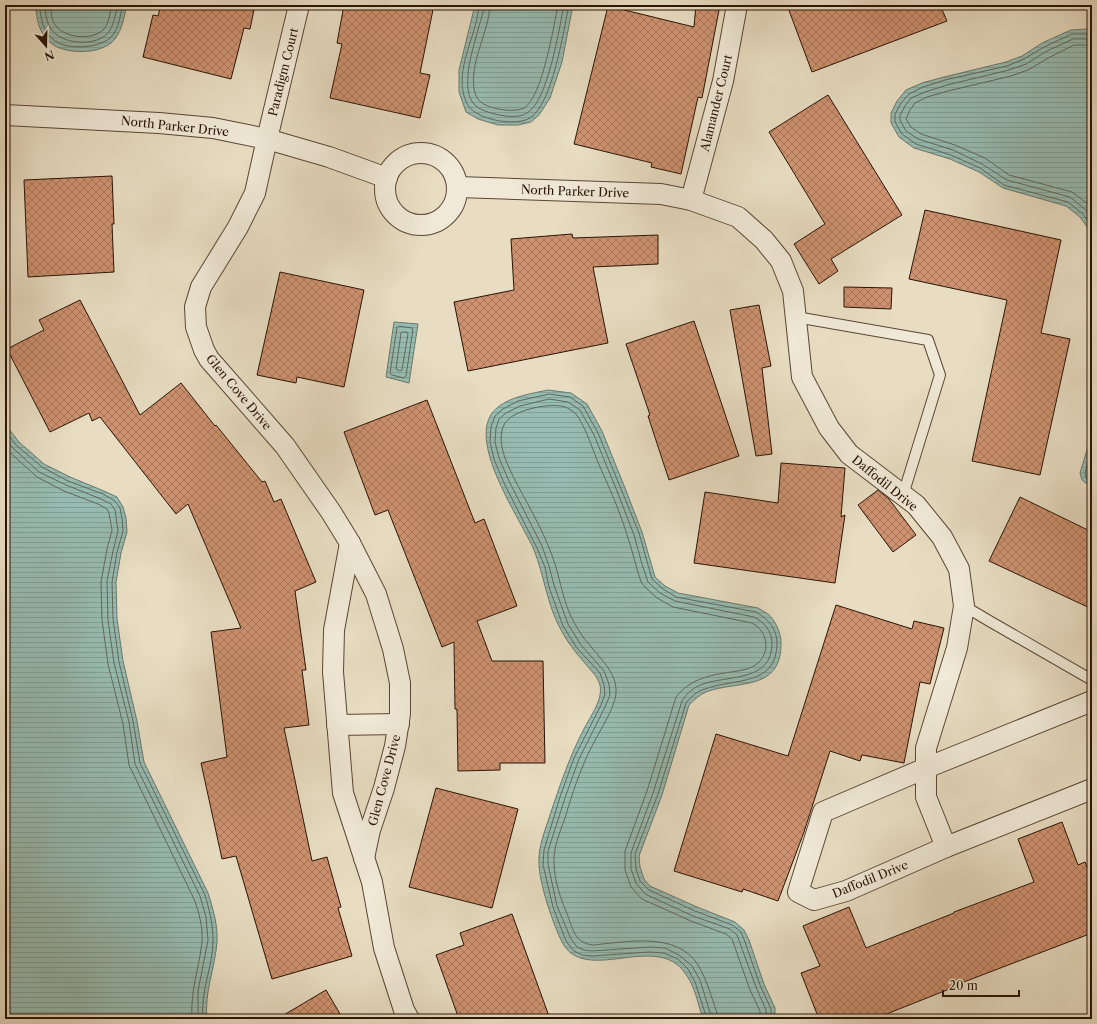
<svg xmlns="http://www.w3.org/2000/svg" width="1097" height="1024" viewBox="0 0 1097 1024" font-family="'Libre Caslon Text',serif">
<style>
.water{fill:url(#water-rules);stroke:#6b786d}
.lines{fill:none;stroke-linecap:round;stroke-linejoin:round}
.shore{stroke:#60685c;stroke-width:1}
.building{fill:url(#building-cross-hatch);stroke:#2a1306}
.service-casing{stroke:#5a4635;stroke-width:12}
.minor-casing{stroke:#5a4635;stroke-width:22}
.service{stroke:#f0e9d7;stroke-width:10}
.minor{stroke:#f0e9d7;stroke-width:20}
.labels{text-anchor:middle;dominant-baseline:central;stroke-width:3;stroke-linejoin:round;paint-order:stroke}
.street-label{font-size:12px;fill:#2a1306;stroke:#f0e9d7}
</style>
<defs>
<pattern id="water-rules" width="6" height="5" patternUnits="userSpaceOnUse"><rect width="6" height="5" fill="#97bcb2"/><path d="M0 2.5h6" fill="none" stroke="#82a198"/></pattern>
<pattern id="building-cross-hatch" width="8" height="8" patternUnits="userSpaceOnUse"><rect width="8" height="8" fill="#ce9270"/><path d="M0 0l8 8M0 8l8-8" fill="none" stroke="#a7765a"/></pattern>
</defs>
<rect width="100%" height="100%" fill="#e8ddc2"/>
<filter id="stains"><feTurbulence type="fractalNoise" baseFrequency=".005" numOctaves="4"/><feColorMatrix values="0 0 0 0 .2 0 0 0 0 .09 0 0 0 0 .02 0 0 0 .5 -.17"/></filter>
<radialGradient id="worn" r=".72"><stop offset=".6" stop-color="#630" stop-opacity="0"/><stop offset="1" stop-color="#630" stop-opacity=".3"/></radialGradient>
<g class="water">
<path d="M 35,5 L 127,5 C 124,17 122,30 115,39 C 103,54 73,54 57,47 C 52,45 46,39 43,34 C 37,25 37,15 35,5 Z"/>
<polygon points="475,5 573,5 562,62 550,98 539,115 531,122 518,125 498,125 478,119 466,112 459,92 459,70"/>
<polygon points="1088,29 1092,31 1092,284 1091,245 1088,228 1080,217 1066,206 1003,188 979,172 950,159 914,148 899,137 891,123 891,113 897,101 906,90 922,83 944,77 1006,62 1022,56 1042,43 1071,30"/>
<polygon points="394,322 418,324 409,383 386,377"/>
<path d="M 548,390 L 571,393 L 587,404 L 602,431 L 625,488 L 642,532 L 655,577 L 665,586 L 678,593 L 758,608 C 761,610 765,612 768,614 C 775,620 781,633 781,642 C 782,692 738,680 706,692 C 699,695 694,700 689,705 L 662,795 L 639,856 L 640,867 L 644,879 L 650,886 L 697,907 L 735,922 L 744,930 L 749,940 L 764,984 L 775,1008 L 775,1019 L 703,1019 C 698,1004 695,986 685,973 C 656,931 585,986 562,942 C 553,924 539,883 539,863 C 538,847 545,831 550,815 C 560,785 570,755 585,727 C 591,715 603,700 600,685 C 597,675 590,670 584,662 C 575,652 566,640 560,628 C 547,604 544,575 534,550 C 520,518 469,446 492,413 C 505,397 530,394 548,390 Z"/>
<polygon points="1092,422 1092,488 1082,480 1080,473 1087,450"/>
<path d="M 5,424 L 19,442 L 44,464 L 70,477 L 104,491 L 117,497 L 123,507 L 126,518 L 127,532 L 121,553 L 116,582 L 117,619 L 123,661 L 137,721 L 144,762 L 208,893 C 213,909 218,925 217,942 C 215,968 204,993 207,1019 L 5,1018 Z"/>
</g>
<g class="lines">
<g class="shore">
<path d="M 39,5 C 41,14 41,23 46,31 C 48,35 53,40 57,42 C 70,50 102,48 112,36 C 119,28 120,15 123,5"/>
<path d="M 44,5 C 46,13 46,22 51,29 C 61,44 94,47 107,34 C 114,27 115,14 118,5"/>
<path d="M 51,5 C 51,12 51,20 56,26 C 65,38 93,41 104,29 C 109,23 110,12 112,5"/>
<path d="M 479,5 C 477,34 458,62 463,91 C 466,109 475,114 491,119 C 501,122 520,124 530,118 C 553,103 563,32 569,5"/>
<path d="M 484,5 C 484,12 481,19 479,26 C 474,46 466,67 468,89 C 470,104 477,109 491,113 C 501,116 518,119 527,113 C 548,101 559,29 564,5"/>
<path d="M 490,5 C 489,32 470,60 474,89 C 476,101 483,105 494,108 C 502,110 516,112 524,108 C 542,98 554,25 558,5"/>
<polyline points="1092,34 1072,34 1044,47 1024,59 1007,66 945,80 923,87 909,94 901,103 895,114 895,122 902,134 916,144 951,155 980,168 1004,185 1068,202 1083,214 1092,227"/>
<polyline points="1092,39 1073,39 1047,51 1026,64 1009,70 947,85 925,92 911,98 905,106 900,115 900,120 906,131 918,139 953,150 982,164 1007,180 1070,197 1086,210 1092,218"/>
<polyline points="1092,45 1074,45 1050,57 1028,70 1011,76 948,91 927,97 915,103 910,110 906,119 911,127 921,134 955,145 985,158 1009,175 1072,192 1092,207"/>
<polygon points="399,326 412,328 413,329 406,376 404,378 392,375 390,373 397,328"/>
<polygon points="403,332 407,332 408,334 402,370 400,371 396,369 401,333"/>
<path d="M 5,431 L 16,445 L 42,467 L 68,481 L 103,494 L 115,501 L 120,508 L 122,519 L 123,531 L 117,552 L 112,582 L 113,619 L 119,662 L 133,721 L 140,763 L 205,895 C 209,909 213,924 213,940 C 213,967 200,991 203,1019"/>
<polyline points="5,439 13,448 39,472 66,485 101,499 111,504 115,510 118,531 113,551 107,581 108,620 114,663 129,722 135,764 200,896 206,917 208,940 198,991 198,1019"/>
<polyline points="1092,445 1085,473 1086,478 1092,482"/>
<path d="M 5,448 L 37,477 L 64,491 L 98,504 L 107,509 L 109,513 L 112,530 L 107,549 L 101,582 L 102,620 L 108,664 L 123,724 L 129,765 L 194,899 C 199,912 203,927 202,942 C 199,969 190,991 192,1019"/>
<path d="M 707,1019 L 695,982 L 688,969 L 678,959 L 664,953 L 649,952 L 592,956 L 582,955 L 574,951 L 566,941 L 553,907 L 543,865 L 544,850 L 560,797 L 574,758 L 601,705 L 605,694 L 604,685 L 600,673 L 577,648 L 563,626 L 549,587 L 545,567 L 537,548 L 504,483 L 494,459 L 490,442 L 491,427 L 495,416 L 503,409 L 518,401 L 549,394 L 570,397 L 583,406 L 598,433 L 621,489 L 639,533 L 652,579 L 663,589 L 676,597 L 756,612 C 768,619 777,629 777,643 C 777,687 733,678 705,689 C 697,691 691,697 686,703 L 658,794 L 635,854 L 636,869 L 640,881 L 649,890 L 695,911 L 732,925 L 741,932 L 745,942 L 760,985 L 771,1009 L 771,1019"/>
<path d="M 712,1019 L 700,980 L 692,966 L 679,955 L 665,948 L 650,947 L 592,951 L 584,950 L 577,947 L 571,939 L 557,906 L 548,864 L 548,851 L 565,798 L 579,759 L 605,707 L 610,695 L 609,684 L 604,671 L 581,645 L 568,624 L 554,585 L 549,566 L 542,546 L 509,481 L 499,458 L 495,442 L 496,428 L 499,419 L 506,413 L 520,406 L 549,399 L 568,402 L 580,410 L 594,435 L 617,491 L 634,535 L 642,564 L 648,582 L 660,593 L 675,601 L 754,617 C 764,622 772,631 772,643 C 772,682 729,675 703,684 C 694,687 687,693 682,701 L 653,793 L 631,853 L 631,869 L 636,883 L 645,894 L 693,916 L 730,929 L 737,935 L 756,987 L 766,1010 L 766,1019"/>
<path d="M 718,1019 L 717,1013 C 711,996 707,980 698,965 C 677,931 626,942 593,945 C 575,943 573,930 568,916 C 561,900 554,880 554,863 C 553,848 560,832 565,818 C 572,794 580,770 591,748 C 599,732 610,716 615,699 C 621,676 601,660 589,644 C 583,638 579,631 575,624 C 564,606 561,583 555,564 C 546,536 531,510 517,484 C 509,468 495,443 504,425 C 510,410 551,402 565,407 C 568,408 574,412 576,414 C 584,424 592,447 597,460 C 608,485 620,511 628,538 C 633,553 636,567 641,582 L 645,587 L 657,598 L 673,607 L 752,623 C 770,632 771,658 752,667 C 746,670 737,671 731,672 C 710,675 690,679 676,697 L 647,791 L 625,851 L 625,870 L 631,887 L 642,899 L 691,921 L 726,934 L 732,939 L 750,990 L 760,1011 L 760,1019"/>
</g>
</g>
<g class="building">
<polygon points="161,5 255,5 250,29 244,28 231,79 143,57 153,15 158,16"/>
<polygon points="344,5 434,5 420,73 430,75 420,118 330,98 342,44 337,43"/>
<polygon points="696,5 720,5 702,98 698,97 681,174 651,167 652,163 574,144 608,6 694,27"/>
<polygon points="787,5 940,5 947,21 812,72"/>
<polygon points="828,95 902,215 831,259 838,271 819,284 794,244 825,224 769,132"/>
<polygon points="112,176 114,224 112,224 114,272 28,277 24,180"/>
<polygon points="925,210 1061,240 1041,333 1070,339 1040,475 972,461 1007,300 909,279"/>
<polygon points="572,234 573,238 658,235 658,264 593,267 608,343 468,371 454,302 514,290 511,239"/>
<polygon points="280,272 364,290 344,387 297,377 296,383 257,375"/>
<polygon points="844,287 892,288 891,309 844,307"/>
<polygon points="80,300 140,415 181,383 215,426 216,425 262,482 265,481 274,502 281,499 316,582 295,591 306,670 302,670 309,725 284,728 312,861 327,857 341,907 338,908 352,956 272,979 236,856 222,859 201,763 227,757 211,632 241,628 188,504 176,514 100,417 92,421 89,413 50,432 7,349 44,330 39,320"/>
<polygon points="759,305 771,366 762,368 772,454 756,456 730,310"/>
<polygon points="694,321 739,456 669,480 648,416 650,415 626,344"/>
<polygon points="427,400 475,523 484,519 517,606 477,621 492,661 543,661 545,763 500,763 500,770 458,771 457,709 455,709 454,642 442,647 388,510 375,515 344,432"/>
<polygon points="781,463 845,468 841,517 845,515 835,583 694,563 705,492 778,503"/>
<polygon points="878,490 889,499 916,535 893,552 858,505"/>
<polygon points="1020,497 1092,532 1092,609 989,561"/>
<polygon points="836,605 912,629 914,621 944,628 930,684 920,682 904,763 862,755 860,761 830,751 804,832 778,901 743,889 742,892 674,871 716,734 788,756"/>
<polygon points="436,788 518,809 492,908 409,887"/>
<polygon points="1062,822 1078,865 1085,862 1092,880 1092,933 956,985 957,986 874,1019 819,1019 801,973 820,966 803,926 849,907 866,948 954,913 954,912 1034,882 1018,839"/>
<polygon points="512,914 550,1019 459,1019 436,955 464,945 460,933"/>
<polygon points="326,990 343,1019 277,1019"/>
</g>
<g class="lines">
<defs>
<g id="service">
<polyline points="796,317 928,340 940,375 903,495"/>
<polyline points="964,606 991,622 1092,680"/>
</g>
<g id="minor">
<polyline points="299,5 267,139 255,193 238,227 201,287 195,307 196,327 204,350 209,359 285,446 331,512 350,543 376,594 393,649 400,683 400,714 395,746 384,788 370,830 364,858"/>
<polyline points="5,115 159,123 213,128 267,139 329,157 387,178"/>
<circle cx="421" cy="189" r="36"/>
<polyline points="458,187 661,194 691,200 738,217 764,240 781,261 793,291 802,377 829,428 849,454 916,505 942,537 959,569 964,606 957,648 926,748 926,797 946,847 1092,789"/>
<polyline points="691,200 723,81 737,5"/>
<polyline points="350,543 334,630 333,672 343,793 372,882 384,948 404,1010 409,1019"/>
<polyline points="337,725 399,724"/>
<polyline points="946,847 846,891 814,900 798,892 823,812 926,768 1092,701"/>
</g>
</defs>
<use href="#service" class="service-casing"/>
<use href="#minor" class="minor-casing"/>
<use href="#service" class="service"/>
<use href="#minor" class="minor"/>
</g>
<g class="labels">
<g class="street-label">
<text transform="translate(283 72) rotate(-76)">Paradigm Court</text>
<text transform="translate(716 103) rotate(-76)">Alamander Court</text>
<text transform="translate(175 126) rotate(6)">North Parker Drive</text>
<text transform="translate(575 191) rotate(2)">North Parker Drive</text>
<text transform="translate(239 392) rotate(50)">Glen Cove Drive</text>
<text transform="translate(885 483) rotate(39)">Daffodil Drive</text>
<text transform="translate(384 780) rotate(-75)">Glen Cove Drive</text>
<text transform="translate(870 879) rotate(-22)">Daffodil Drive</text>
</g>
</g>
<rect width="1097" height="1024" fill="none" stroke="#e8ddc2" stroke-width="20"/>
<rect x="6" y="6" width="1085" height="1012" fill="none" stroke="#2a1306" stroke-width="2"/>
<rect x="10" y="10" width="1077" height="1004" fill="none" stroke="#2a1306"/>
<g transform="translate(46 46) rotate(160)" stroke="#f0e9d7" stroke-width="3" paint-order="stroke">
<path d="M0-3L7 15L0 10L-7 15Z" fill="#2a1306"/>
<text y="-6" font-size="11" font-weight="bold" text-anchor="middle" fill="#2a1306">N</text>
</g>
<path d="M943 990v6h76v-6" fill="none" stroke="#2a1306" stroke-width="2"/>
<text x="949" y="990" font-size="12" fill="#2a1306" stroke="#f0e9d7" stroke-width="3" paint-order="stroke">20 m</text>
<rect width="100%" height="100%" filter="url(#stains)"/>
<rect width="100%" height="100%" fill="url(#worn)"/>
</svg>
